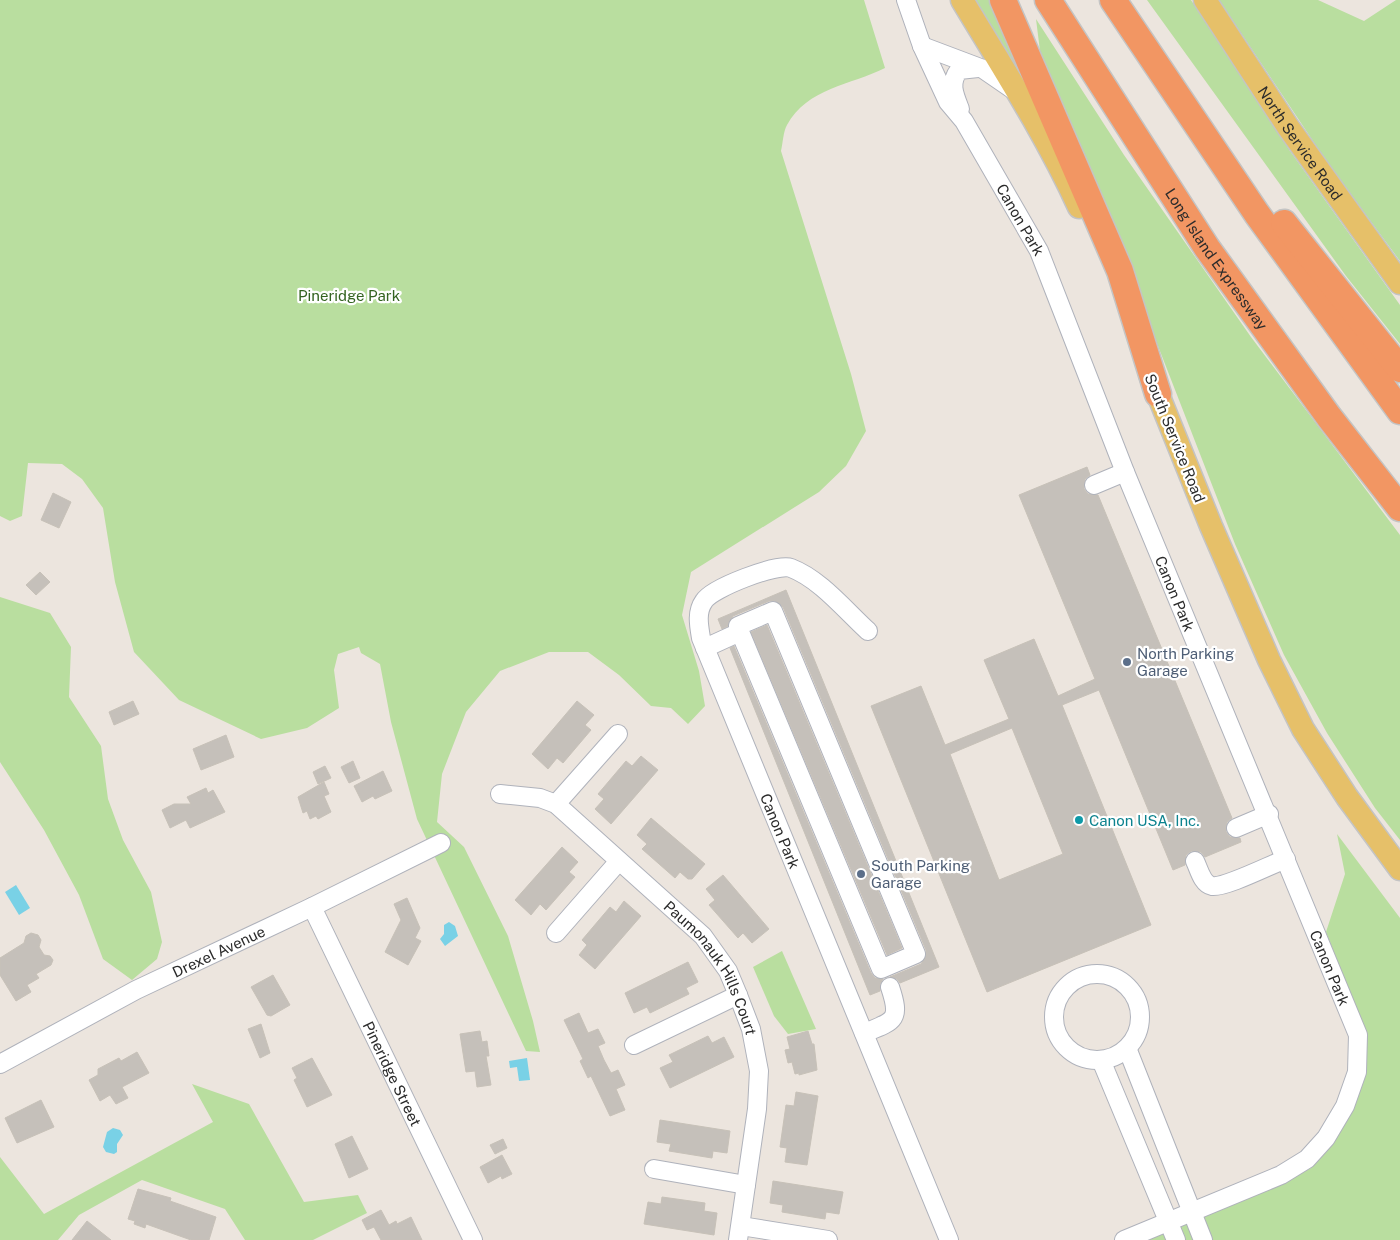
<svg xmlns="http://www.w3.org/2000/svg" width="1400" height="1240" viewBox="0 0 1400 1240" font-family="'Public Sans',sans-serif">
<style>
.green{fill:#b9de9f}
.water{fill:#79d1e6}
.building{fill:#c5c0ba;stroke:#c7c1b8;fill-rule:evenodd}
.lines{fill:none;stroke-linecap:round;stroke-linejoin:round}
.minor-casing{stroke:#afb2bb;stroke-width:20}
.major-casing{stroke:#c4c4c4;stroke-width:25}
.highway-casing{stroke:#c4c4c4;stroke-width:29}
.minor{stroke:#fff;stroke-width:18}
.major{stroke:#e6c069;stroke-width:22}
.highway{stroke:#f29663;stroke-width:26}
.service-dot{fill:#5c6f8a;stroke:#fff;stroke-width:2}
.culture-dot{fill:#0f9aa8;stroke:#fff;stroke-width:2}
.labels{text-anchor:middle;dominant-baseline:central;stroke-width:4.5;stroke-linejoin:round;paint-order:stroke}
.street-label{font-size:15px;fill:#2b2b2b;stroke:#fff}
.park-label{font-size:15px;fill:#336320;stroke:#fff}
.service-label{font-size:15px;fill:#4e5e75;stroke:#fff;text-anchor:start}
.culture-label{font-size:15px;fill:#0d838f;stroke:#fff;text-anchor:start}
</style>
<rect width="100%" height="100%" fill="#ece5de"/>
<g class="green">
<path d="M 0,0 L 864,0 L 885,68 C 851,85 807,88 787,125 C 783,132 783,143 781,151 L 851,374 L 866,431 L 846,466 L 819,492 L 691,572 L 682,615 L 699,671 L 705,706 L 688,724 L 671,708 L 651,706 L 619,675 L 588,652 L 549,652 L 500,671 L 466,712 L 442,774 L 437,822 L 464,847 L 508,936 L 533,1021 L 540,1052 L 526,1051 L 417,819 L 391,722 L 380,664 L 361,653 L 359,647 L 338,654 L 334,670 L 339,708 L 307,728 L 261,739 L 179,700 L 134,652 L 115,582 L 103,508 L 82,479 L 62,464 L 28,463 L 22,516 L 10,521 L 0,516 Z"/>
<polygon points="974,0 991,0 1033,93 1023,81"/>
<polygon points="1147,0 1191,0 1290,151 1400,305 1400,344 1346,276"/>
<polygon points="1219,0 1318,0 1364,21 1396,0 1400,0 1400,261 1327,162"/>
<polygon points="1036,19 1124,155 1251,337 1400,535 1400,840 1375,808 1327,733 1284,655 1235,544 1130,274 1041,59"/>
<polygon points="0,597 50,613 71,647 69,697 101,746 108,799 123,840 151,892 162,942 157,959 132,980 103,959 79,895 44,830 0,762"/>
<polygon points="1337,834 1400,918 1400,1240 1143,1240 1289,1180 1311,1168 1329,1148 1352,1108 1366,1066 1365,1031 1326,932 1345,874"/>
<polygon points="782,951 816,1029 788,1034 774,1016 753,967"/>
<polygon points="192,1084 249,1104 304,1202 358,1195 367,1213 313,1240 245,1240 225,1209 142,1180 79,1215 58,1240 0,1240 0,1157 44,1214 213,1122"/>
</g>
<g class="water">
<polygon points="16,885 30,908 19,915 5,892"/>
<polygon points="449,922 455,926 458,936 445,946 440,939 444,934 444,925"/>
<polygon points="527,1058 530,1080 519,1081 517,1067 510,1068 509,1061"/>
<polygon points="113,1128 120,1130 123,1135 117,1144 117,1152 114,1154 106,1152 103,1147 107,1132"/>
</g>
<g class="building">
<path d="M 1087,467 L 1090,475 L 1085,479 L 1084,489 L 1088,494 L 1098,495 L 1232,818 L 1227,822 L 1226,832 L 1230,837 L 1240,838 L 1241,842 L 1205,857 L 1201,852 L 1191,851 L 1186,855 L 1185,865 L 1173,870 L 1099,690 L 1062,705 L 1151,925 L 987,992 L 871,706 L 921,686 L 945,745 L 1009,719 L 984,660 L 1034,639 L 1058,696 L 1095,679 L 1019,495 ZM 1012,728 L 1063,854 L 999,880 L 950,754 Z"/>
<polygon points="53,493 71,502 59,528 41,520"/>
<polygon points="40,572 50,582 36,595 26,585"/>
<polygon points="786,590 939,967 900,983 897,979 890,977 921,964 926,956 926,950 783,607 775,601 769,601 733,616 728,626 722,629 718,619"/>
<polygon points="767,625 902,948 887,955 751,632"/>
<polygon points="734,646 871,973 875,978 883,979 880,984 880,991 870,995 730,648"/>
<polygon points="133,701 139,714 114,725 109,712"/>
<polygon points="577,701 594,715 585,725 591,730 563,763 557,758 548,769 532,754"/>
<polygon points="226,735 234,757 201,770 193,749"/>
<polygon points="641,756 658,770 611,824 595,809 604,799 598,794 626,761 632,766"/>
<polygon points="353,761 360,778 349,783 341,767"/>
<polygon points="325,766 331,778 318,784 313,772"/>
<polygon points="383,771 392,791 375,799 373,796 362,802 354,786"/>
<polygon points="324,782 329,794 324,796 331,812 318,819 316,816 310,819 307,811 303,813 298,797"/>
<polygon points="206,788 208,793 213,790 225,812 190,828 186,820 170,828 162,810 174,804 191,804 187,797"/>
<polygon points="651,818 705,864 692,879 688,879 680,872 675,878 642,849 647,844 637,835"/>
<polygon points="562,847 578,862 569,872 575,877 546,910 540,904 531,915 515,900"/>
<polygon points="723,875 769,929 752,943 743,933 738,938 709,905 715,900 706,889"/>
<polygon points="407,898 420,928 415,938 421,941 408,965 385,952 401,920 394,904"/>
<polygon points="624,901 641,916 595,969 579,955 587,945 582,940 610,907 616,912"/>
<polygon points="31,933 38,935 41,940 39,947 44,955 50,956 53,960 51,965 36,974 39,978 27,985 31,992 16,1001 0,975 0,958 24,943 26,936"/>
<polygon points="688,962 698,982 686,988 689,994 650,1013 647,1007 634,1013 625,993"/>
<polygon points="273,975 290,1005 271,1016 267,1015 251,987"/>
<polygon points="579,1013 588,1033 598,1029 605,1043 598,1046 604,1060 611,1073 618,1070 625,1085 616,1089 625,1110 610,1116 591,1076 588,1078 580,1061 583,1059 564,1020"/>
<polygon points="261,1024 270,1053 260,1058 248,1029"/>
<polygon points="480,1031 482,1042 487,1041 489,1056 486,1056 491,1085 477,1087 475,1071 466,1072 460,1034"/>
<polygon points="808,1031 812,1044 814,1044 817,1070 799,1075 799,1073 795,1074 792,1062 788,1063 785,1050 790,1049 787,1037"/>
<polygon points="708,1036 712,1043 724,1037 734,1057 670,1088 660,1068 673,1062 669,1055"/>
<polygon points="137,1052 149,1073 122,1087 128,1098 116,1104 110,1095 100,1101 89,1080 98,1075 98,1069 119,1058 121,1061"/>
<polygon points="312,1058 332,1095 307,1107 294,1080 297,1078 292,1068"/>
<polygon points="796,1092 818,1096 807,1165 785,1162 787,1148 780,1147 786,1105 794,1106"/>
<polygon points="41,1100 54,1127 17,1143 5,1118"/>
<polygon points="660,1120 730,1131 727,1153 713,1151 712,1158 669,1151 671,1144 657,1142"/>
<polygon points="352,1136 368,1169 349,1178 335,1144"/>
<polygon points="503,1139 507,1148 495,1154 490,1145"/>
<polygon points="502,1155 512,1174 502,1179 501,1176 488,1183 480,1167"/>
<polygon points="773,1181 843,1192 839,1214 826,1212 825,1219 782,1212 783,1205 770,1203"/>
<polygon points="138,1189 171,1198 170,1201 216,1217 209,1240 191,1240 146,1224 145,1228 134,1224 135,1221 128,1219"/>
<polygon points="662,1197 705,1203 704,1211 717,1213 714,1235 644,1224 648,1202 661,1204"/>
<polygon points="381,1210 389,1225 396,1221 397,1224 411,1217 422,1240 381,1240 374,1227 367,1230 362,1220"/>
<polygon points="87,1221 111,1240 72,1240"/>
</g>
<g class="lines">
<defs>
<g id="minor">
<path id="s1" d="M 906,0 L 922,46 L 948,102 L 964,121 L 1039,251 L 1125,472 L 1358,1035 L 1357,1072 L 1345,1106 L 1326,1138 L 1307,1159 L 1281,1175 L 1124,1240"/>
<polyline points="922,46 983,69 1015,91"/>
<path d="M 960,109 C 954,94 949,83 959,70 L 978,68"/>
<polyline points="1094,485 1125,472"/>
<path id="s2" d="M 868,631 C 845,610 820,579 791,568 C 777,563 712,588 704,601 C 696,612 699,626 701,638 L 949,1240"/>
<polyline points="705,648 740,632 881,969 916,954 773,611 738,626 740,632"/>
<path id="s3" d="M 500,794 L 540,798 L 556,804 L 703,936 L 728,971 L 738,995 L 751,1029 L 759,1071 L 757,1109 L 738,1240"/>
<polyline points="556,804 618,734"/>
<polyline points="1236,828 1269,814"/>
<path d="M 1195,861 C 1199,869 1202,884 1212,886 C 1225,888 1272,864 1286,859"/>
<path id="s4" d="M 312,907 L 473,1240"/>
<polyline points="556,933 619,861"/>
<circle cx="1097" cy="1017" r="43"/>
<path d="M 864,1033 C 895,1021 901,1020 890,987"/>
<polyline points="634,1045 738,995"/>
<polyline points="1127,1048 1203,1240"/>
<polyline points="1101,1060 1176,1240"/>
<path id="s5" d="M 0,1064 L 136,990 L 312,907 L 441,843"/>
<polyline points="654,1169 746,1185"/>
<polyline points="741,1226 828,1240"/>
</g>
<g id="major">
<path d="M 962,0 C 1003,68 1046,135 1079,207"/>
<path id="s6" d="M 1205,0 L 1288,127 L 1400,283"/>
<polyline points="1151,377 1211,526 1269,660 1303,729 1347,797 1400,869"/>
</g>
<g id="highway">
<polyline points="1003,0 1120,271 1158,394"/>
<path id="s7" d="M 1048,0 L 1207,248 L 1329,417 L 1400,508"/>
<polyline points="1113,0 1257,214 1400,411"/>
<polyline points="1284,223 1400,369"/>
</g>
</defs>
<use href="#minor" class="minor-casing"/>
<use href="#major" class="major-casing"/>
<use href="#highway" class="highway-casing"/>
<use href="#minor" class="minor"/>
<use href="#major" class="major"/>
<use href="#highway" class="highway"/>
</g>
<g class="service-dot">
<circle cx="1127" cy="662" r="5"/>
<circle cx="861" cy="874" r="5"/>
</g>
<circle class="culture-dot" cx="1079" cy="820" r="5"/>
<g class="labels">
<g class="street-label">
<text stroke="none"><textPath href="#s6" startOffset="172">North Service Road</textPath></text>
<text stroke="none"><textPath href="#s1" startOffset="249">Canon Park</textPath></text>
<text stroke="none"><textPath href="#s7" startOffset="309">Long Island Expressway</textPath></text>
<text transform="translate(1175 438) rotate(68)">South Service Road</text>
<text stroke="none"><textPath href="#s1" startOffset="654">Canon Park</textPath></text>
<text stroke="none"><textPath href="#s2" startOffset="442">Canon Park</textPath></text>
<text stroke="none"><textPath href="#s5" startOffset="246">Drexel Avenue</textPath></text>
<text stroke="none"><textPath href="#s1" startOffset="1059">Canon Park</textPath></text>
<text stroke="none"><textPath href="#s3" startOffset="286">Paumonauk Hills Court</textPath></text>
<text stroke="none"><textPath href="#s4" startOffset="185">Pineridge Street</textPath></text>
</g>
<g class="park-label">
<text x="349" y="295">Pineridge Park</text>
</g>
<g class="service-label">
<text x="1137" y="653">North Parking<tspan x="1137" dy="17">Garage</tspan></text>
<text x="871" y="865">South Parking<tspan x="871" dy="17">Garage</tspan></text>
</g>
<g class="culture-label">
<text x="1089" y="820">Canon USA, Inc.</text>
</g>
</g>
</svg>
